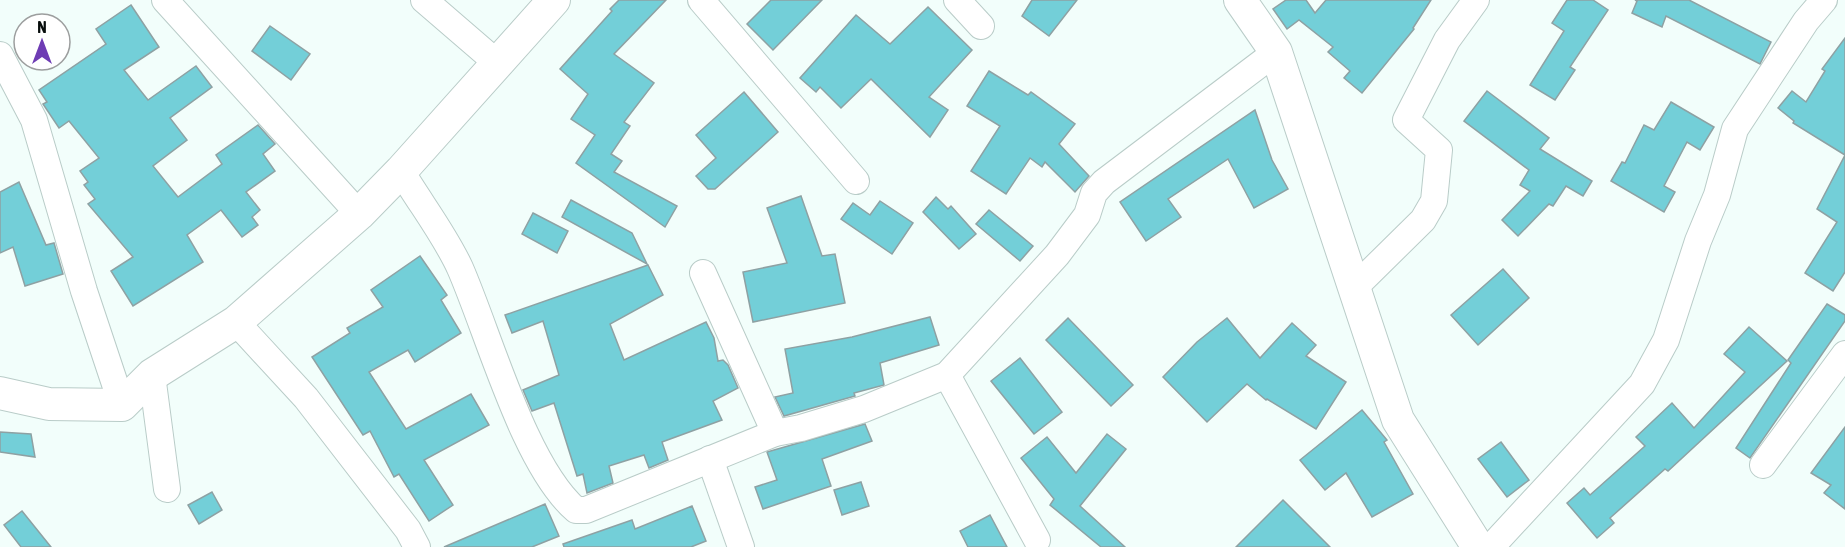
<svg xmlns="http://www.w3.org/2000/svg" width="1845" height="547" viewBox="0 0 1845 547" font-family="'Asap Condensed',sans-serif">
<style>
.building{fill:#73cfd8;stroke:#8ea1a3;stroke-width:1.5}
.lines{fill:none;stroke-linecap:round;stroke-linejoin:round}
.minor-casing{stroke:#b9ccc8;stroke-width:28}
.tertiary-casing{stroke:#b9ccc8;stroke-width:34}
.minor{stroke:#fff;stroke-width:26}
.tertiary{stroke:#fff;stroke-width:32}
</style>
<rect width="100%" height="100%" fill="#f2fefb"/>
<g class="building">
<polygon points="619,0 666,0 614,54 654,83 624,122 630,126 611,154 622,161 614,172 677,206 665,227 576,163 595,135 571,119 588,94 560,69 612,11 610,9"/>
<polygon points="771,0 822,0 773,50 747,24"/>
<polygon points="1032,0 1077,0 1049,36 1022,16"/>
<polygon points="1286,0 1306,0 1315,13 1326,0 1431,0 1413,28 1414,29 1362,93 1344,78 1350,71 1328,52 1333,47 1299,20 1287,29 1273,9"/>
<polygon points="1567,0 1593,0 1608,10 1570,67 1575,70 1555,100 1530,85 1564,31 1552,23"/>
<polygon points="1635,0 1689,0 1771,42 1760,64 1666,16 1662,27 1632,13 1637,1"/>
<polygon points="131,5 159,47 124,70 148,100 196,66 212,87 170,118 187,140 153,166 178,197 222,164 216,155 258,125 275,144 263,154 275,171 246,192 260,210 252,217 258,225 242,237 221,210 187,235 203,262 133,306 111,271 133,257 88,204 95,199 84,185 88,182 80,171 99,158 69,121 59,128 43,104 47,102 39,90 106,44 96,29"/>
<polygon points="928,7 972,50 929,97 948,110 930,137 871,79 841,108 820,87 816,92 800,78 856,15 890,44"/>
<polygon points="270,26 310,54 291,80 252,51"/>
<polygon points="1845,38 1845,155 1793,123 1794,121 1778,108 1792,91 1806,102 1825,71 1822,69"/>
<polygon points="989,71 1028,95 1031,92 1075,124 1059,144 1089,176 1075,192 1045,162 1042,167 1030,158 1006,194 971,171 1000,126 967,106"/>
<polygon points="1487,91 1549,138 1540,149 1592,181 1583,196 1566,186 1553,206 1549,204 1518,236 1502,220 1530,191 1520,185 1529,170 1464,121"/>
<polygon points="744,92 778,132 715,189 708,189 696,176 716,158 696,135"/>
<polygon points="1671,102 1714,127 1700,150 1687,142 1664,186 1675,192 1664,212 1611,181 1622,162 1625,163 1644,125 1654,130"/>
<polygon points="1255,110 1272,160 1288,189 1254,208 1228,159 1168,199 1181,217 1146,241 1120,202"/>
<polygon points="1845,155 1845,272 1833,291 1805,273 1837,222 1817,209"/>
<polygon points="19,182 46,245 54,243 63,274 25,286 13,247 0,253 0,192"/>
<polygon points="801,196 822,256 835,254 845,303 753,322 743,272 787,263 767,208"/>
<polygon points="936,197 948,209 951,206 976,234 959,249 923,212"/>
<polygon points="571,200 632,233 647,264 562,217"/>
<polygon points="880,201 913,223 892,254 841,219 853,203 870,215"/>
<polygon points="989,210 1033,246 1020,261 976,224"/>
<polygon points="533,213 568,231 557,253 522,234"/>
<polygon points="420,256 447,295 441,300 461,333 415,362 408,350 369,372 406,429 471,394 489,425 424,460 453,505 429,521 399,474 394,477 370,431 363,435 312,357 350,333 347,328 383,307 371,290"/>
<polygon points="648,265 663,295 610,324 624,360 706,322 714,338 718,361 723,360 728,365 738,388 713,401 722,420 662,442 668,460 649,468 644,455 609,466 613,483 587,493 583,474 577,476 554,403 532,411 523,390 559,375 543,321 512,333 505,315"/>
<polygon points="1503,269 1529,298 1478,345 1451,315"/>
<polygon points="1827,304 1845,315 1845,321 1750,458 1736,448 1791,363 1788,360"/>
<polygon points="930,317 939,345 880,363 884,385 854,393 855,396 784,416 775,397 793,393 785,349 852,337"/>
<polygon points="1068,318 1133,385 1111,406 1046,340"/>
<polygon points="1227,318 1260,358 1292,323 1316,345 1306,356 1346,382 1316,429 1267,399 1266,400 1247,384 1207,422 1163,377 1197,342"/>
<polygon points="1749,327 1787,361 1668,471 1665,469 1610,518 1614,523 1597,538 1567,503 1584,488 1590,495 1645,446 1636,437 1672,403 1694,428 1745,372 1724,354"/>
<polygon points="1020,358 1062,412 1034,434 991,381"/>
<polygon points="1362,410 1387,440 1384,442 1413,494 1372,517 1346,473 1325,490 1300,460"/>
<polygon points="865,424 872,441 822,459 831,486 763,509 755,487 777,480 767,452"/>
<polygon points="1845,427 1845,509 1824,493 1831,485 1811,473"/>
<polygon points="0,432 31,434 35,457 0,452"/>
<polygon points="1107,434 1126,449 1080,506 1125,547 1101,547 1050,505 1054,499 1021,458 1047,437 1076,473"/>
<polygon points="1501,442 1529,480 1507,497 1478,459"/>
<polygon points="861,482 869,506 842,515 834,490"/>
<polygon points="212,492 222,510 199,524 188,505"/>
<polygon points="1283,500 1330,547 1236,547"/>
<polygon points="545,504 559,536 532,547 444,547"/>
<polygon points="692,506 706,541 691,547 564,547 563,544 632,520 635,529"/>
<polygon points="22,511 51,547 21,547 4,525"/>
<polygon points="990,515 1007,547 968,547 960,531"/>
</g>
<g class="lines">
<defs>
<g id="minor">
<polyline points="165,0 359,214"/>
<polyline points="424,0 496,62"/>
<polyline points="701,0 856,181"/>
<polyline points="957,0 981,26"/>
<polyline points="0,55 34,120 84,291 122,405"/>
<path d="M 401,171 C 420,203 445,235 460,268 C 489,334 524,465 576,510 L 586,510 L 775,433 L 801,428 L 864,409 L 947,375 L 1057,255 L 1087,215 L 1094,193 L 1104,182 L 1276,52"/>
<polyline points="703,273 775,433"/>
<polyline points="1354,288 1423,220 1434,201 1439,150 1406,120 1447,40 1476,0"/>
<polyline points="236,322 306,398 408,530 417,547"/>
<polyline points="152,375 167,489"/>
<polyline points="947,375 1037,540"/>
<polyline points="710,459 741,547"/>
<polyline points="1763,465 1845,354"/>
<polyline points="1491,547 1642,384 1666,340 1698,241 1717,195 1735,129 1806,21 1824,0"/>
</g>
<g id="tertiary">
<polyline points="1240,0 1276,52 1398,420 1478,547"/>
<polyline points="0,393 49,404 122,405 152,375 236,322 359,214 401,171 554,0"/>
</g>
</defs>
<use href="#minor" class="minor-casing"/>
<use href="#tertiary" class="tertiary-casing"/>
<use href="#minor" class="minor"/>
<use href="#tertiary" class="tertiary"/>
</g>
<g transform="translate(42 42)"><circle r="28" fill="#ffffff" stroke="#9c9e9e" stroke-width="1.5"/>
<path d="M0-4.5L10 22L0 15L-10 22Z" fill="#6e3cb4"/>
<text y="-9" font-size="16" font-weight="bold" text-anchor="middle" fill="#070d0c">N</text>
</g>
</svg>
